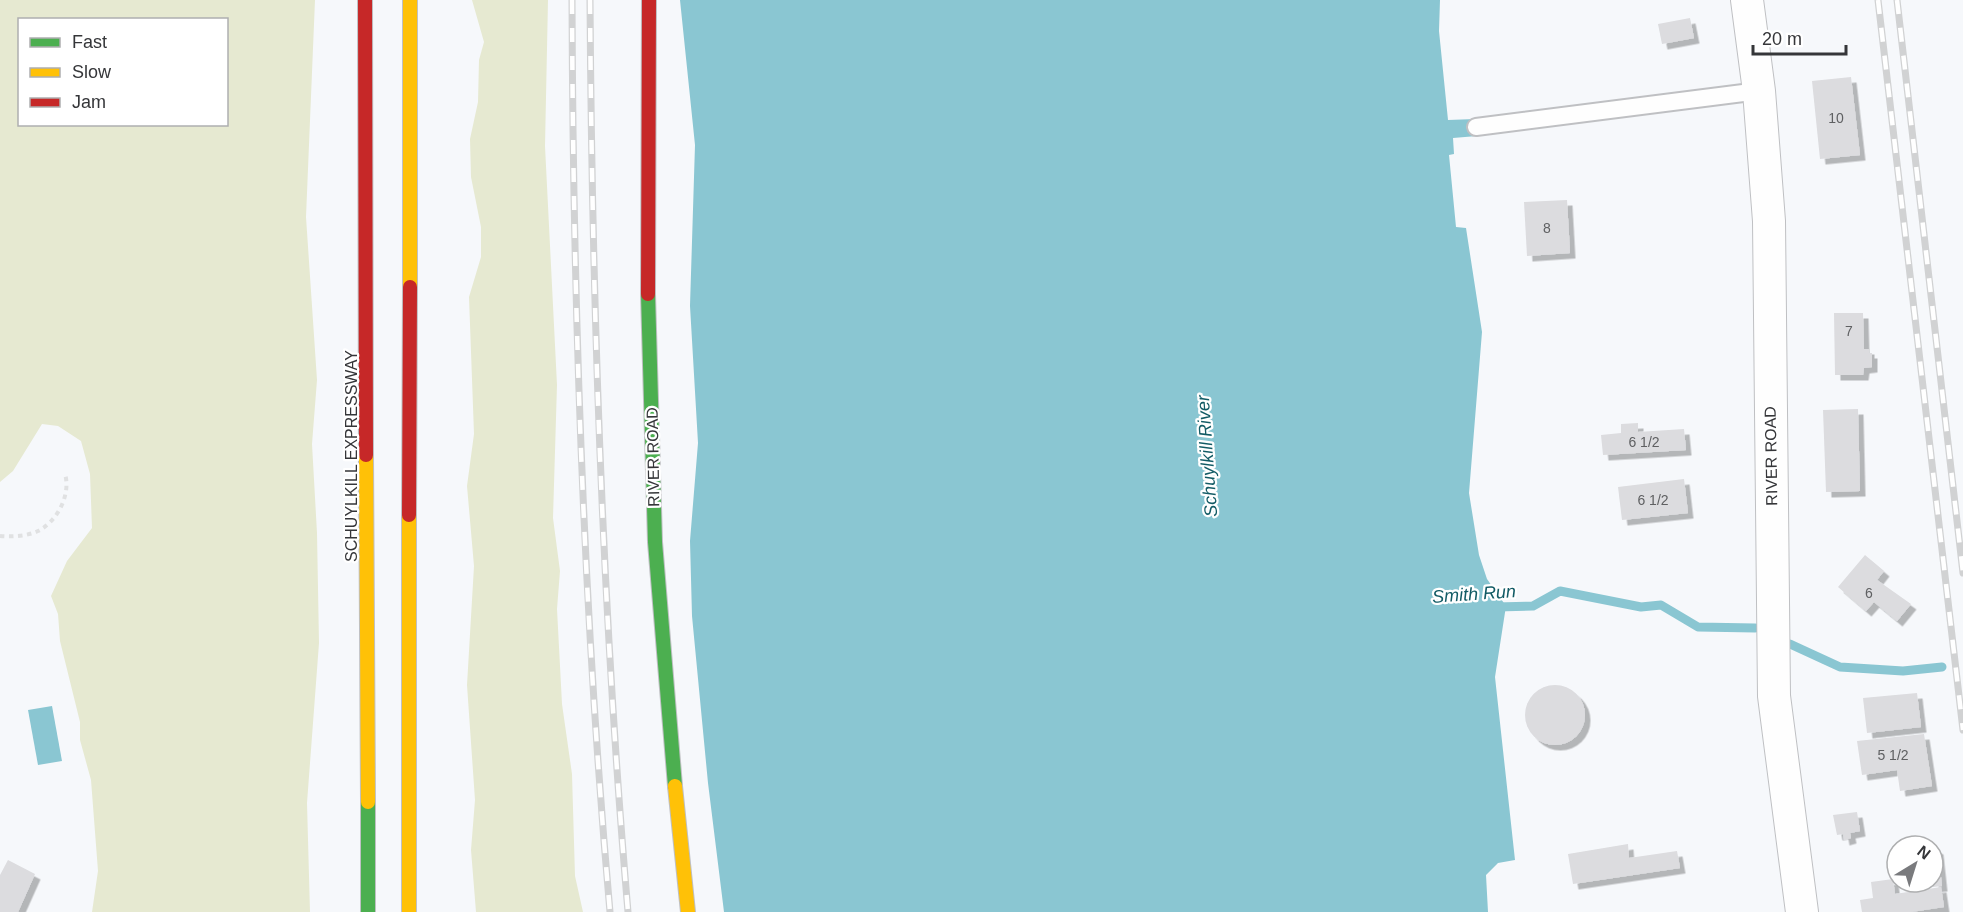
<svg xmlns="http://www.w3.org/2000/svg" width="1963" height="912" viewBox="0 0 1963 912" font-family="Arial,sans-serif">
<style>
.green{fill:#e6e9d1;fill-rule:evenodd}
.water{fill:#8ac6d2}
.lines{fill:none;stroke-linecap:round;stroke-linejoin:round}
.stream{stroke:#8ac6d2;stroke-width:9}
.building{fill:#dcdcdf;filter:url(#shadow)}
.lane-casing{stroke:#bfc0c3;stroke-width:20}
.street-casing{stroke:#bfc0c3;stroke-width:34}
.fast-casing{stroke:#bfc0c3;stroke-width:16}
.slow-casing{stroke:#bfc0c3;stroke-width:16}
.jam-casing{stroke:#bfc0c3;stroke-width:16}
.path{stroke:#e0e1e2;stroke-width:4;stroke-dasharray:4.5 4.5;stroke-linecap:butt}
.lane{stroke:#fefefe;stroke-width:16}
.street{stroke:#fefefe;stroke-width:32}
.fast{stroke:#4caf50;stroke-width:14}
.slow{stroke:#ffc107;stroke-width:14}
.jam{stroke:#c62828;stroke-width:14}
.rail-casing{stroke:#d1d2d3;stroke-width:7}
.rail{stroke:#fff;stroke-width:4.5;stroke-dasharray:14;stroke-linecap:butt}
.labels{text-anchor:middle;dominant-baseline:central;stroke-width:4.5;stroke-linejoin:round;paint-order:stroke}
.number-label{font-size:14px;fill:#5f6062}
.street-label{font-size:16px;fill:#353639;stroke:#fff}
.water-label{font-size:18px;font-style:italic;fill:#125b65;stroke:#fff}
</style>
<defs>
<filter id="shadow"><feDropShadow dx="5.5" dy="5.5" stdDeviation="0" flood-color="#0004"/></filter>
</defs>
<rect width="100%" height="100%" fill="#f6f8fb"/>
<g class="green">
<path d="M 0,0 L 315,0 L 306,217 L 317,380 L 312,444 L 317,533 L 319,643 L 307,803 L 310,912 L 92,912 L 98,871 L 91,780 L 80,740 L 80,722 L 60,641 L 58,614 L 51,596 L 67,561 L 92,528 L 90,474 L 81,441 L 58,426 L 42,424 L 13,471 L 0,482 ZM 20,20 L 226,20 L 226,124 L 20,124 Z"/>
<polygon points="472,0 548,0 545,146 557,385 553,518 560,571 557,609 562,704 572,774 575,876 583,912 476,912 471,850 475,800 467,685 474,566 467,486 474,434 469,297 481,257 481,227 471,177 470,139 478,102 479,60 484,42"/>
</g>
<g class="water">
<polygon points="680,0 1440,0 1439,31 1448,120 1475,119 1477,136 1453,138 1454,154 1449,155 1456,227 1466,228 1482,332 1469,493 1479,555 1487,579 1506,606 1495,677 1515,860 1498,863 1486,875 1488,912 724,912 708,783 692,616 690,541 698,443 690,306 695,145"/>
<polygon points="52,706 62,761 38,765 28,710"/>
</g>
<g class="lines">
<g class="stream">
<polyline points="1496,607 1533,606 1560,591 1641,607 1661,605 1698,627 1755,628"/>
<polyline points="1790,644 1840,667 1903,671 1942,667"/>
</g>
</g>
<g class="building">
<polygon points="1690,18 1694,38 1662,44 1658,24"/>
<polygon points="1851,77 1860,155 1820,159 1812,81"/>
<polygon points="1567,200 1570,253 1527,256 1524,202"/>
<polygon points="1834,313 1863,313 1864,349 1869,349 1869,353 1872,353 1872,367 1864,368 1863,375 1835,375"/>
<polygon points="1858,409 1860,491 1826,492 1823,410"/>
<polygon points="1638,423 1638,432 1684,429 1686,450 1603,455 1601,435 1621,433 1621,424"/>
<polygon points="1684,479 1688,513 1622,520 1618,487"/>
<polygon points="1865,555 1884,571 1877,580 1911,604 1897,621 1874,602 1866,611 1838,587"/>
<circle cx="1555" cy="715" r="30"/>
<polygon points="1917,693 1921,727 1867,733 1863,698"/>
<polygon points="1924,734 1932,786 1900,791 1897,770 1862,775 1857,741"/>
<polygon points="1857,812 1860,831 1850,833 1851,838 1844,840 1843,834 1837,835 1833,815"/>
<polygon points="1628,844 1629,858 1677,851 1680,868 1573,884 1568,854"/>
<polygon points="1933,847 1938,849 1942,886 1933,887"/>
<polygon points="8,860 35,874 18,912 0,912 0,875"/>
<polygon points="1893,879 1895,894 1941,887 1944,907 1911,912 1862,912 1860,900 1873,898 1871,882"/>
</g>
<g class="lines">
<defs>
<polyline id="lane" points="1476,127 1759,91"/>
<polyline id="street" points="1747,0 1759,91 1769,221 1774,696 1802,912"/>
<g id="fast">
<polyline points="648,294 655,542 675,786"/>
<polyline points="368,802 368,912"/>
</g>
<g id="slow">
<polyline points="410,287 410,0"/>
<polyline points="366,455 368,802"/>
<polyline points="675,786 688,912"/>
<polyline points="409,912 409,515"/>
</g>
<g id="jam">
<polyline points="365,0 366,455"/>
<polyline points="648,294 649,0"/>
<polyline points="409,515 410,287"/>
</g>
</defs>
<use href="#lane" class="lane-casing"/>
<use href="#street" class="street-casing"/>
<use href="#fast" class="fast-casing"/>
<use href="#slow" class="slow-casing"/>
<use href="#jam" class="jam-casing"/>
<path class="path" d="M 0,536 C 12,537 28,536 38,531 C 58,521 71,494 65,474"/>
<use href="#lane" class="lane"/>
<use href="#street" class="street"/>
<use href="#fast" class="fast"/>
<use href="#slow" class="slow"/>
<use href="#jam" class="jam"/>
<defs>
<g id="rail">
<path d="M 572,0 C 573,305 583,608 610,912"/>
<path d="M 590,0 C 592,305 602,608 628,912"/>
<polyline points="1878,0 1963,730"/>
<polyline points="1897,0 1963,573"/>
</g>
</defs>
<use href="#rail" class="rail-casing"/>
<use href="#rail" class="rail"/>
</g>
<g class="labels">
<g class="number-label">
<text x="1836" y="118">10</text>
<text x="1547" y="228">8</text>
<text x="1849" y="331">7</text>
<text x="1644" y="442">6 1/2</text>
<text x="1653" y="500">6 1/2</text>
<text x="1869" y="593">6</text>
<text x="1893" y="755">5 1/2</text>
</g>
<g class="street-label">
<text transform="translate(351 456) rotate(-90)">SCHUYLKILL EXPRESSWAY</text>
<text transform="translate(1771 456) rotate(-91)">RIVER ROAD</text>
<text transform="translate(653 457) rotate(-91)">RIVER ROAD</text>
</g>
<g class="water-label">
<text transform="translate(1207 456) rotate(-94)">Schuylkill River</text>
<text transform="translate(1474 594) rotate(-4)">Smith Run</text>
</g>
</g>
<rect x="18" y="18" width="210" height="108" fill="#ffffff" stroke="#aeafb0" stroke-width="1.5"/>
<rect x="30" y="38" width="30" height="9" fill="#4caf50" stroke="#aeafb0" stroke-width="1.5"/>
<text x="72" y="48" font-size="18" fill="#353639">Fast</text>
<rect x="30" y="68" width="30" height="9" fill="#ffc107" stroke="#aeafb0" stroke-width="1.5"/>
<text x="72" y="78" font-size="18" fill="#353639">Slow</text>
<rect x="30" y="98" width="30" height="9" fill="#c62828" stroke="#aeafb0" stroke-width="1.5"/>
<text x="72" y="108" font-size="18" fill="#353639">Jam</text>
<g transform="translate(1915 864) rotate(38)"><circle r="28" fill="#ffffff" stroke="#aeafb0" stroke-width="1.5"/>
<path d="M0-4.5L10 22L0 15L-10 22Z" fill="#797a7d"/>
<text y="-9" font-size="16" font-weight="bold" text-anchor="middle" fill="#353639">N</text>
</g>
<path d="M1753 45v9h93v-9" fill="none" stroke="#353639" stroke-width="3"/>
<text x="1762" y="45" font-size="18" fill="#353639" stroke="#ffffff" stroke-width="4.5" paint-order="stroke">20 m</text>
</svg>
